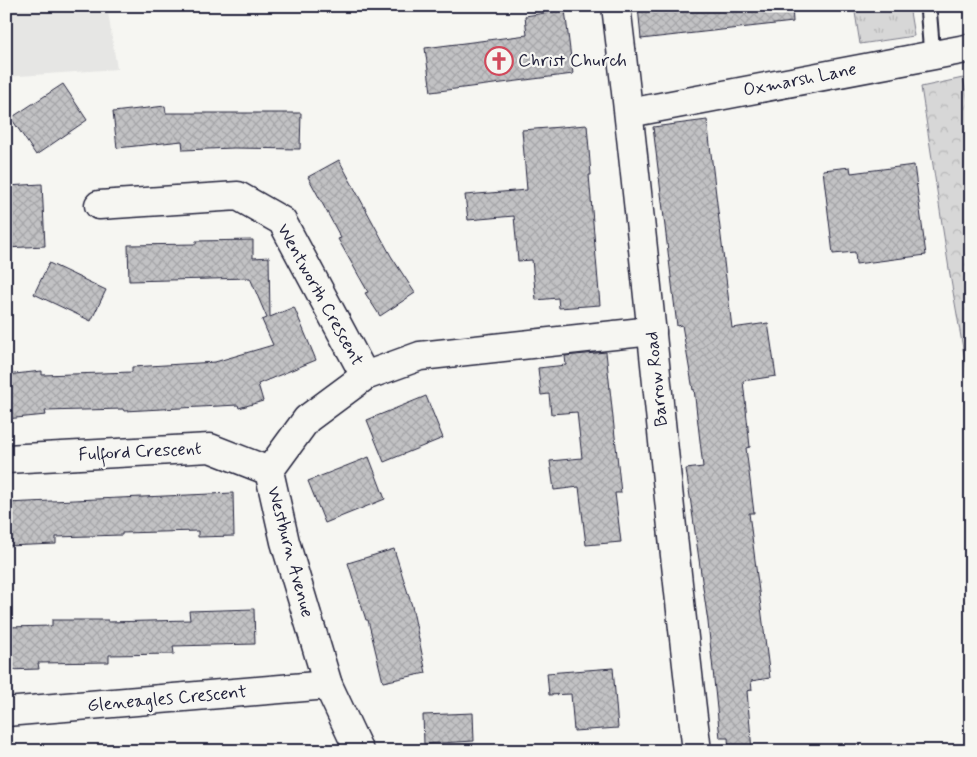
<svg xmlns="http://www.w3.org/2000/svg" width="977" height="757" viewBox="0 0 977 757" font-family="Mynerve,sans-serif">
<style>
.built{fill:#e6e6e4}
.grass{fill:url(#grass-tufts);stroke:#7c7c89}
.park{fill:url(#park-crowns);stroke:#7c7c89}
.building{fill:url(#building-cross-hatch);stroke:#22223b}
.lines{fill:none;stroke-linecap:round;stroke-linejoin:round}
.service-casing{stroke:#22223b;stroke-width:19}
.minor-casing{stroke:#22223b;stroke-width:31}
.service{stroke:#f6f6f2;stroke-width:15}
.minor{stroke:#f6f6f2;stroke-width:28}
.labels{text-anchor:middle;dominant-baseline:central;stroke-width:4.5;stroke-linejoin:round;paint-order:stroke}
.poi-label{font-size:18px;fill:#22223b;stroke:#f6f6f2;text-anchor:start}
.street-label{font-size:18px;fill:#22223b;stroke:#f6f6f2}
</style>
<defs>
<pattern id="grass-tufts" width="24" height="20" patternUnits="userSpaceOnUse" patternTransform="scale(1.25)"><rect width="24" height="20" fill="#d7d7d7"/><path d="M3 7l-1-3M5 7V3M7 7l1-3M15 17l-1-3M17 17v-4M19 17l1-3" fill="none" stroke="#b8b8b9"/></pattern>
<pattern id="park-crowns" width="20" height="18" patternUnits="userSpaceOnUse" patternTransform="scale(1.25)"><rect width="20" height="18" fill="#d7d7d7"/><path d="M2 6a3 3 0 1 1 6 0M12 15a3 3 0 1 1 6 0" fill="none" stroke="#b8b8b9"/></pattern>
<pattern id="building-cross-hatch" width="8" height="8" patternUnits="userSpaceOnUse" patternTransform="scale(1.25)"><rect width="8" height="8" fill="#c2c2c4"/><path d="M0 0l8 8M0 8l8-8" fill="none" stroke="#a6a6a9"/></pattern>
</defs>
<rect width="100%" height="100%" fill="#f6f6f2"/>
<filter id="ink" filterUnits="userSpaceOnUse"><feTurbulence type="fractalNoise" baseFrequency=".02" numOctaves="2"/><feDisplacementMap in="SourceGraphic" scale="10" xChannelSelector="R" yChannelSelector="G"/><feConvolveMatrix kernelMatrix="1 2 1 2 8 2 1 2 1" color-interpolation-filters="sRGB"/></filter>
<g filter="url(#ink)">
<polygon class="built" points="6,6 107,6 117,69 6,77"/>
<polygon class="grass" points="854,6 909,6 914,36 860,44"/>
<polygon class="park" points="963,78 971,115 971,394 949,269 921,87"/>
<g class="building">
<polygon points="638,6 792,6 793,22 641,39"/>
<polygon points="565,10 573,74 431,92 425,48 527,35 525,16"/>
<polygon points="63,84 87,120 36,155 11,118"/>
<polygon points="165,106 166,113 301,113 300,149 234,148 183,150 182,141 117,148 113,112"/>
<polygon points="707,120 732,328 768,323 776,376 743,381 750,447 746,448 754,513 749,513 770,678 751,681 752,690 747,691 752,751 729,751 728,738 720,738 708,622 686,469 703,467 694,389 693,390 682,325 677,326 653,127"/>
<polygon points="587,125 591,175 589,175 600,305 559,308 558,298 536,300 532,260 518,261 514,216 468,220 465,195 527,190 522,130"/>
<polygon points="339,160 391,256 415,293 380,316 365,293 368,292 338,239 341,238 308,177"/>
<polygon points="914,165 926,255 856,264 855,252 833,254 823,170 850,167 851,173"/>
<polygon points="42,184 45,246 6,248 6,186"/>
<polygon points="253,240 253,258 269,257 270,317 294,307 316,360 258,384 263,401 239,408 238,405 124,411 123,409 45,411 46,415 6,419 6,375 42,371 42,375 132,372 132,367 215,362 273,345 262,320 267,318 250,278 129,281 128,245 196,244 196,241"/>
<polygon points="49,263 106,290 91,321 34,294"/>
<polygon points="606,352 621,493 615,493 621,542 586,545 579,487 554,490 550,461 582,458 577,412 551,414 549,394 541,395 538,368 566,365 565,356"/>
<polygon points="426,396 443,438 384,462 367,420"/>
<polygon points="369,457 385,499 325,523 308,481"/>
<polygon points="233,493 234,536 198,537 198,531 122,533 122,535 56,537 56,544 6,546 6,503"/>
<polygon points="394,549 412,606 426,673 383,682 368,620 366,620 348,563"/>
<polygon points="254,609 255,644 173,646 174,654 109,655 109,662 38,663 39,669 6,670 6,627 52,626 52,620 108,620 108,622 190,620 189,611"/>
<polygon points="613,668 618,728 574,731 571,694 549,695 547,673"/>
<polygon points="473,713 474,741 424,744 423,715"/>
</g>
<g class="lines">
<defs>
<polyline id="service" points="928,6 932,55"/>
<g id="minor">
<path d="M 616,6 C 646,254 667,503 697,751"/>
<polyline points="629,113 971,48"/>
<polyline points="99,205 238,196 282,221 365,376"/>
<polyline points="6,459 210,448 269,471"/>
<polyline points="6,712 328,685"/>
<polyline points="359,751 328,685 285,542 269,471 307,419 365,376 420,356 652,331"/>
</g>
</defs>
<use href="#service" class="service-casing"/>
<use href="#minor" class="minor-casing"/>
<use href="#service" class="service"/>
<use href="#minor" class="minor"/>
</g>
</g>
<defs>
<symbol id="church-ring" viewBox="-11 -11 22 22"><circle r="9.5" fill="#f6f6f2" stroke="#d1495b" stroke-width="1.5"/><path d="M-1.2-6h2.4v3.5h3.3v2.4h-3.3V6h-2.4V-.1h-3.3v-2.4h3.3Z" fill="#d1495b"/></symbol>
</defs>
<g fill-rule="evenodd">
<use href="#church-ring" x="483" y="45" width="32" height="32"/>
</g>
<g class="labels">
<g class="poi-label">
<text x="518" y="61">Christ Church</text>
</g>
<g class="street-label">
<text transform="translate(800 80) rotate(-11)">Oxmarsh Lane</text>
<text transform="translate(320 295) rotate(61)">Wentworth Crescent</text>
<text transform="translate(657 379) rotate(-96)">Barrow Road</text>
<text transform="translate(140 452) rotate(-3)">Fulford Crescent</text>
<text transform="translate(290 552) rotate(75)">Westburn Avenue</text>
<text transform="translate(167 699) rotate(-5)">Gleneagles Crescent</text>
</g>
</g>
<rect width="977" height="757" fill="none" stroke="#f6f6f2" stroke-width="25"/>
<rect x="12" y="12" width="952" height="732" fill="none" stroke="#22223b" stroke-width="2" filter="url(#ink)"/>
</svg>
